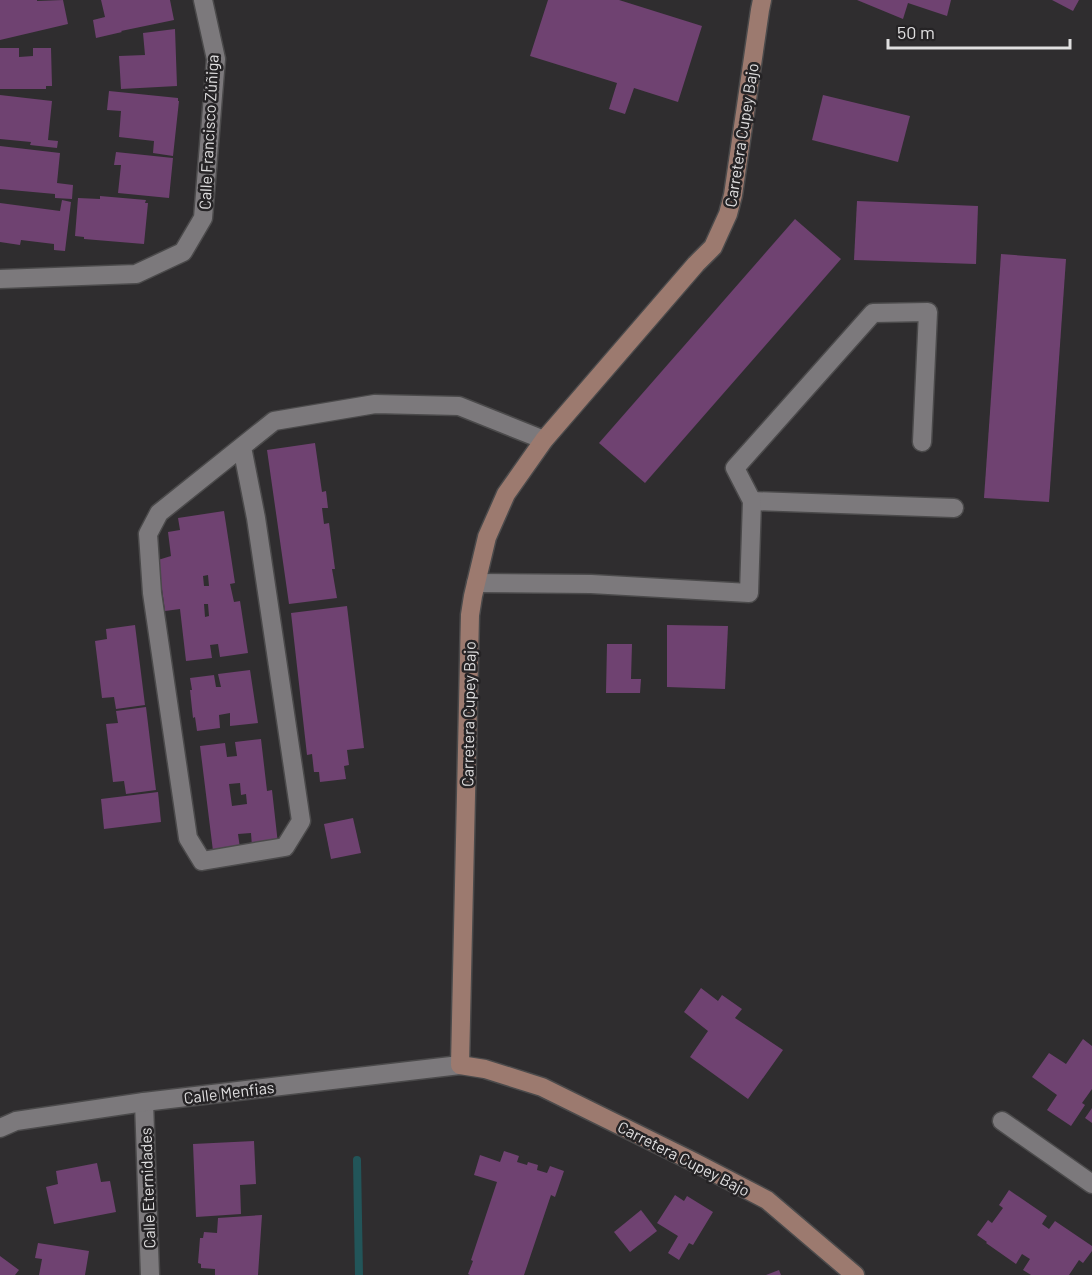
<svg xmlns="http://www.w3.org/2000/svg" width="1092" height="1275" viewBox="0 0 1092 1275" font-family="Barlow,sans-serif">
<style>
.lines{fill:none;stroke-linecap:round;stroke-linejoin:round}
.stream{stroke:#225559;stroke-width:8}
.building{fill:#6f4271;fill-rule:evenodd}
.street-casing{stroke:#4b4a4b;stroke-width:21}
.secondary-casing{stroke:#4b4a4b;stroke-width:21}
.street{stroke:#7c797c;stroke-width:18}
.secondary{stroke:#9c7a6f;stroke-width:18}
.labels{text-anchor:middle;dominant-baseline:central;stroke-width:5;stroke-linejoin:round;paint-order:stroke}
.street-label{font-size:16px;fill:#e0dfe0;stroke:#252325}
</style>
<rect width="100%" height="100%" fill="#2f2d2f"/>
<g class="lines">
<polyline class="stream" points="357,1160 359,1275"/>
</g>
<g class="building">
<polygon points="0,0 37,0 37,1 63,0 68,24 0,40"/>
<polygon points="101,0 170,0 174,20 121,31 122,32 96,38 93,20 105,17"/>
<polygon points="548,0 619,0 702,26 678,102 634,88 625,114 609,109 617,83 530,56"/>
<polygon points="857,0 951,0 947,16 908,3 903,19"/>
<polygon points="1052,0 1079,0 1073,11"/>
<polygon points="175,29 177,86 121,89 119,56 145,55 143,33"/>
<polygon points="0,48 19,48 19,57 33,56 33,48 51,48 52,86 46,86 46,89 0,89"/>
<polygon points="109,91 178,98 178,101 179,101 173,156 153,153 154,141 119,137 121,111 107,110"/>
<polygon points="0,95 52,101 48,140 58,141 57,148 30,145 31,142 0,139"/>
<polygon points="823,95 910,116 898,162 812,140"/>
<polygon points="0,146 60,153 57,183 73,185 72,199 55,198 55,194 0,189"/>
<polygon points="116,152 173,158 169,198 118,193 121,165 114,165"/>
<polygon points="100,196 146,200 145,203 148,203 144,244 84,239 84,237 75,236 78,198 100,199"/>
<polygon points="62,200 71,202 65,251 54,250 54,244 21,240 20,245 0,242 0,203 60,211"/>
<polygon points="857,201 978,206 976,264 854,260"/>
<polygon points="795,219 841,259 645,483 599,443"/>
<polygon points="1001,254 1066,259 1049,502 984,498"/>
<polygon points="315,443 322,492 326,491 328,508 322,508 324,524 329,523 335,569 332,569 337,598 289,604 267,450"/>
<path d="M 224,511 L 235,583 L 230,584 L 234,602 L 240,601 L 248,653 L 220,657 L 218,644 L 210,645 L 212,658 L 186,661 L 180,609 L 165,611 L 158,560 L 171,556 L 168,532 L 180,530 L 178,518 ZM 208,575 L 209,586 L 204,586 L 203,576 ZM 204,604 L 208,604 L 209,616 L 205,617 Z"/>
<polygon points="347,606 364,748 347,750 349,765 344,766 346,779 320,782 319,772 314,772 312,754 307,755 291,613"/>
<polygon points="135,625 145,705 116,709 114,697 102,698 95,641 107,639 106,629"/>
<polygon points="667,625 728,626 725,689 667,687"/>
<polygon points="607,644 632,644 631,679 641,679 640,693 606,693"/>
<polygon points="250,670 258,723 230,726 230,713 219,715 220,728 197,731 195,717 193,718 190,690 192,690 190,678 214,675 216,687 221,687 218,674"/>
<polygon points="146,707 156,790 126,794 124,781 113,782 106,724 118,723 116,711"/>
<path d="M 261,739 L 267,791 L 272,790 L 278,844 L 252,847 L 251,833 L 238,834 L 240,848 L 213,851 L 200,746 L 225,743 L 227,757 L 237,756 L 235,742 ZM 240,783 L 241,795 L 246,794 L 247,804 L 232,806 L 229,784 Z"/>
<polygon points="158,792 161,822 104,829 101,799"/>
<polygon points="353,818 361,853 331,859 324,824"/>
<polygon points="701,988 718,1001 722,995 742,1009 735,1018 783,1050 748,1099 690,1057 708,1031 684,1012"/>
<polygon points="1083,1039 1092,1046 1092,1089 1082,1103 1085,1105 1071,1126 1047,1110 1057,1095 1032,1077 1049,1053 1066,1064"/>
<polygon points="1092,1108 1092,1123 1085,1118"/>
<polygon points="254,1141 256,1184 240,1185 241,1214 196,1217 193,1144"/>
<polygon points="504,1151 519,1156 517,1162 527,1165 528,1162 538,1165 537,1170 547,1173 550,1166 564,1171 555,1197 551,1195 524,1275 470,1275 468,1274 473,1261 471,1260 497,1182 474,1175 480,1155 500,1162"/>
<polygon points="97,1163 101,1182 110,1181 116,1212 54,1224 46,1187 58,1184 56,1171"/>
<polygon points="1009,1190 1047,1216 1042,1224 1049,1229 1055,1221 1092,1246 1092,1251 1083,1263 1079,1260 1069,1275 1031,1275 1023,1270 1030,1259 1022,1254 1016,1264 986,1243 987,1242 977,1235 988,1220 992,1223 1003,1208 999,1205"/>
<polygon points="675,1195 684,1201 687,1196 713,1212 693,1245 689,1243 679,1260 668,1253 678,1236 657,1223"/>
<polygon points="641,1210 657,1231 630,1252 614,1232"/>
<polygon points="262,1215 258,1275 215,1275 215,1269 201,1268 201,1264 198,1263 200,1238 203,1238 204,1232 217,1233 218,1218"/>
<polygon points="38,1243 89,1251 85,1275 39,1275 42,1259 35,1258"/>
<polygon points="0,1256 19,1270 15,1275 0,1275"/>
<polygon points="779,1270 781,1275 766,1275"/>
</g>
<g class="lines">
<defs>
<g id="street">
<polyline points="0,279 136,274 183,252 203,218 216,59 203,0"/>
<polyline points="242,447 256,518 301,821 285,847 202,861 188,838 152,593 148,534 159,513 274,421 375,404 459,406 544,440"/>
<polyline points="752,501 954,508"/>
<polyline points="476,583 591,584 749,593 752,501 735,468 873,313 928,312 922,442"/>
<polyline points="144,1102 150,1275"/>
<polyline points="1002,1121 1092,1184"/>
<polyline points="0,1128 16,1121 144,1102 460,1065"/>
</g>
<polyline id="secondary" points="762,0 760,10 733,195 728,214 713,247 696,264 544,440 506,494 487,537 473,596 470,615 460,1065 485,1069 542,1087 694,1162 767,1200 855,1275"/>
</defs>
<use href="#street" class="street-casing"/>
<use href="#secondary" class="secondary-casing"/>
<use href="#street" class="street"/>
<use href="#secondary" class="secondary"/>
</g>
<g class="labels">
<g class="street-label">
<text transform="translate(208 132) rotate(-87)">Calle Francisco Zúñiga</text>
<text transform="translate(741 135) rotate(-81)">Carretera Cupey Bajo</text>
<text transform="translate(468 714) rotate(-89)">Carretera Cupey Bajo</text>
<text transform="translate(229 1092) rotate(-7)">Calle Menfias</text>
<text transform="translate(684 1158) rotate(27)">Carretera Cupey Bajo</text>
<text transform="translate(147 1188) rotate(-92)">Calle Eternidades</text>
</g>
</g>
<path d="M888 39v9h182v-9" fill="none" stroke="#e0dfe0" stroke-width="3"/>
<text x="897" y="39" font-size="18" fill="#e0dfe0" stroke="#252325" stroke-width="4.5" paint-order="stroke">50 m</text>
</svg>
